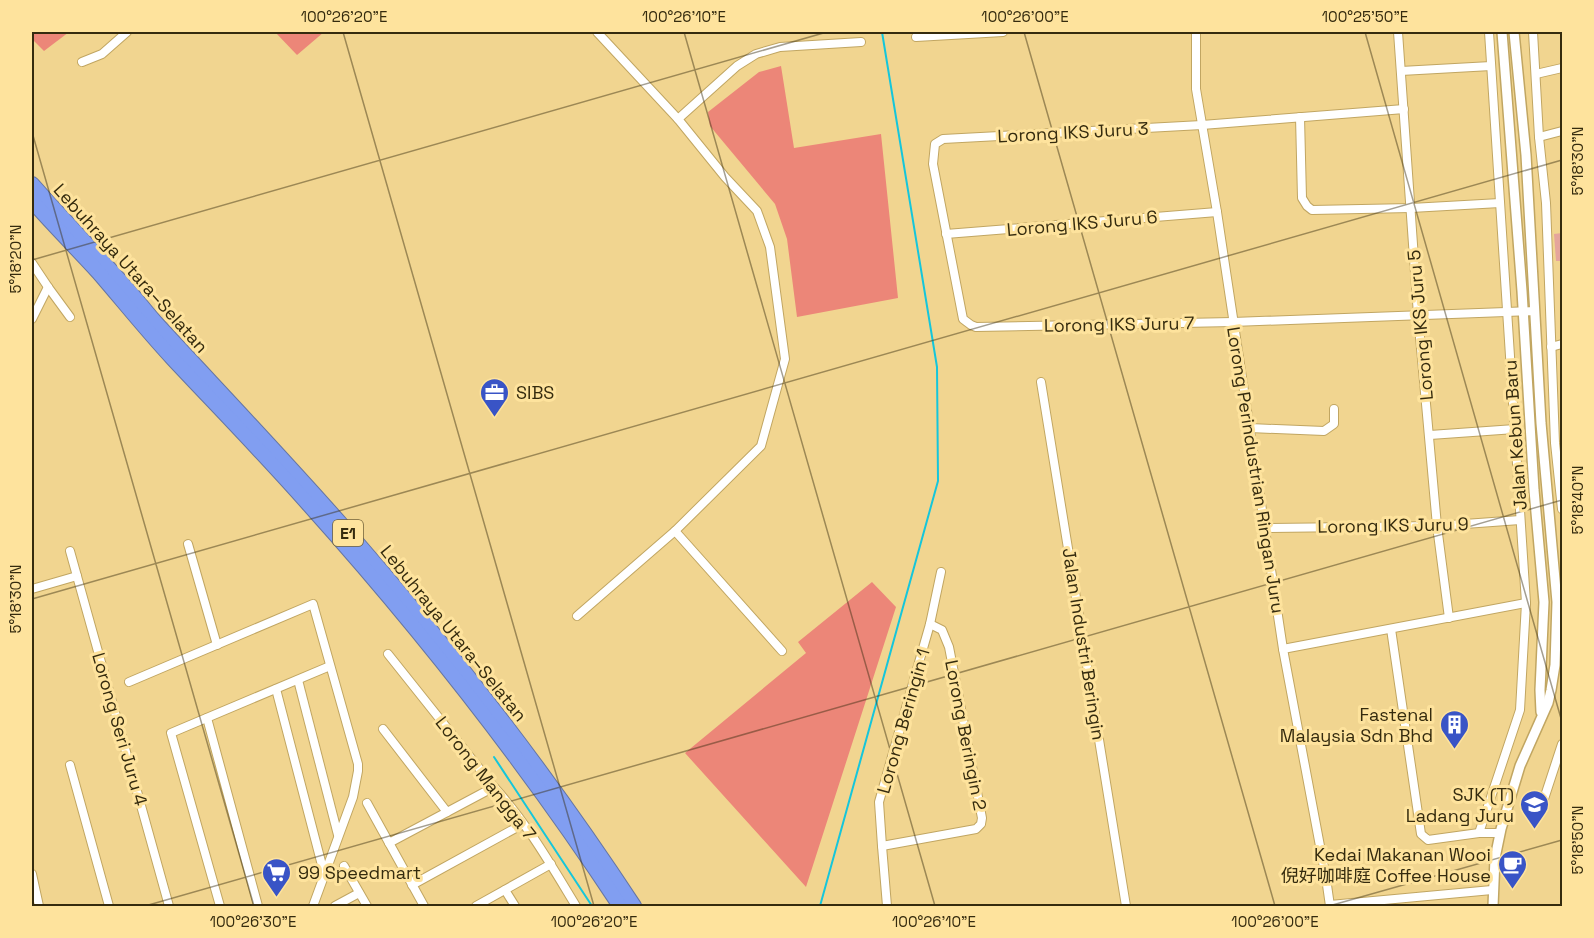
<svg xmlns="http://www.w3.org/2000/svg" width="1594" height="938" viewBox="0 0 1594 938" font-family="'Space Grotesk','Noto Sans SC',sans-serif">
<style>
.green{fill:#e5a59c}
.forest{fill:#ec8678}
.lines{fill:none;stroke-linecap:round;stroke-linejoin:round}
.stream{stroke:#15c6db;stroke-width:2}
.minor-casing{stroke:#c1a662;stroke-width:10}
.tertiary-casing{stroke:#c1a662;stroke-width:12}
.motorway-casing{stroke:#6676a2;stroke-width:16}
.minor{stroke:#fff;stroke-width:8}
.tertiary{stroke:#fff;stroke-width:9}
.motorway{stroke:#819ef1;stroke-width:14}
.ticks{fill:none;stroke:#352b0e;stroke-width:1.5;stroke-opacity:0.45}
.labels{text-anchor:middle;dominant-baseline:central;stroke-width:6;stroke-linejoin:round;paint-order:stroke}
.shield{fill:#fee39d;stroke:#716239;stroke-width:1.5}
.shield-label{font-size:16px;font-weight:bold;fill:#352b0e}
.street-label{font-size:18px;fill:#352b0e;stroke:#fee39d}
.poi-label{font-size:18px;fill:#352b0e;stroke:#fee39d;text-anchor:end}
.neatline{fill:none;stroke:#352b0e;stroke-width:2}
.ticks-label{font-size:15px;text-anchor:middle;fill:#352b0e}
</style>
<rect width="100%" height="100%" fill="#f1d590"/>
<polygon class="green" points="1562,233 1562,261 1556,261 1554,234"/>
<g class="forest">
<polygon points="32,32 69,32 44,51 32,39"/>
<polygon points="275,32 324,32 297,55"/>
<polygon points="781,66 794,148 881,134 898,298 797,317 787,239 775,204 710,126 708,112 759,72"/>
<polygon points="872,582 896,607 806,887 685,753 806,653 798,642"/>
</g>
<g class="lines">
<g class="stream">
<polyline points="494,757 592,906"/>
<polyline points="820,906 938,481 937,367 882,32"/>
</g>
<defs>
<g id="minor">
<polyline points="1196,32 1196,89 1217,212 1283,649 1326,878 1330,906"/>
<polyline points="1398,32 1418,315 1437,526 1449,618"/>
<polyline points="1533,32 1539,137 1546,203 1555,443 1562,509"/>
<polyline points="916,37 1003,32"/>
<polyline points="82,62 102,54 127,32"/>
<polyline points="1401,71 1491,66"/>
<polyline points="1536,74 1562,68"/>
<polyline points="1404,109 1202,125 943,139 935,144 933,164 963,319 971,325 976,327 1233,322 1535,311"/>
<polyline points="1300,117 1302,198 1307,206 1312,210 1411,208 1500,203"/>
<polyline points="678,119 737,66 756,54 780,47 861,42"/>
<polyline points="1539,137 1562,131"/>
<polyline points="946,234 1217,212"/>
<polyline points="32,263 48,287 70,317"/>
<polyline points="32,319 48,287"/>
<polyline points="1551,347 1562,344"/>
<polyline points="1041,382 1126,906"/>
<polyline points="1250,428 1324,431 1334,424 1334,409"/>
<polyline points="1430,435 1515,429"/>
<polyline points="1266,528 1437,526 1520,520"/>
<polyline points="675,531 782,651"/>
<polyline points="188,544 217,645"/>
<polyline points="70,551 169,906"/>
<polyline points="32,589 77,576"/>
<polyline points="577,616 675,531 761,446 785,359 770,247 757,211 725,177 678,119 597,32"/>
<polyline points="1391,629 1421,834 1428,840 1479,833 1500,833"/>
<polyline points="1283,649 1526,603"/>
<path d="M 388,654 L 494,787 C 527,823 551,865 576,906"/>
<polyline points="298,680 338,835"/>
<polyline points="129,682 313,604 358,764 358,771 353,797 313,906"/>
<polyline points="276,689 324,873"/>
<polyline points="207,718 258,906"/>
<polyline points="383,729 447,812"/>
<polyline points="70,765 109,906"/>
<polyline points="1544,799 1562,744"/>
<polyline points="367,803 424,906"/>
<polyline points="1479,833 1520,710 1526,603 1489,32"/>
<polyline points="389,843 494,787"/>
<polyline points="882,846 976,829 981,824 982,818 949,647 942,630 930,624"/>
<polyline points="344,866 367,906"/>
<polyline points="32,874 39,906"/>
<polyline points="412,885 523,824"/>
<polyline points="505,890 515,906"/>
<polyline points="1330,905 1492,890"/>
<polyline points="220,906 171,733 330,666"/>
<polyline points="335,906 359,893"/>
<polyline points="476,906 551,864"/>
<polyline points="887,906 882,846 879,802 930,624 941,572"/>
</g>
<g id="tertiary">
<polyline points="1502,32 1522,291 1534,490 1544,602 1540,690 1541,712"/>
<polyline points="1493,906 1495,858 1501,829 1520,766 1548,703 1551,690 1555,665 1557,602 1541,423 1526,155 1514,32"/>
</g>
<g id="motorway">
<path d="M 32,184 C 62,218 94,251 124,285 C 136,298 146,312 158,325 C 219,391 281,456 341,524 C 447,645 546,772 634,906"/>
<path d="M 32,201 C 53,225 76,248 98,272 C 123,301 147,331 173,359 C 219,408 265,455 309,505 C 422,631 527,765 620,906"/>
</g>
</defs>
<use href="#minor" class="minor-casing"/>
<use href="#tertiary" class="tertiary-casing"/>
<use href="#motorway" class="motorway-casing"/>
<use href="#minor" class="minor"/>
<use href="#tertiary" class="tertiary"/>
<use href="#motorway" class="motorway"/>
</g>
<path class="ticks" d="M 343,32 L 594,906M 684,32 L 935,906M 1024,32 L 1275,906M 1365,32 L 1562,722M 32,132 L 254,906M 32,260 L 827,32M 32,599 L 1562,160M 145,906 L 1562,500M 1329,906 L 1562,840"/>
<defs>
<symbol id="office-pin" viewBox="-11 -11 22 30"><path d="M0 17L-7.5 6A9.5 9.5 0 1 1 7.5 6Z" fill="#3954c6" stroke="#fee39d"/><path d="M-6-3h4V-5.5h4V-3h4V5H-6ZM-1-4.5V-3h2v-1.5ZM-6 0V1H6V0Z" fill="#fff"/></symbol>
<symbol id="building-pin" viewBox="-11 -11 22 30"><path d="M0 17L-7.5 6A9.5 9.5 0 1 1 7.5 6Z" fill="#3954c6" stroke="#fee39d"/><path d="M-4-6H4V6H1V3H-1V6H-4ZM-2.5-4.3h1.7v1.8h-1.7ZM.8-4.3h1.7v1.8H.8ZM-2.5-1h1.7V.8h-1.7ZM.8-1h1.7V.8H.8Z" fill="#fff"/></symbol>
<symbol id="school-pin" viewBox="-11 -11 22 30"><path d="M0 17L-7.5 6A9.5 9.5 0 1 1 7.5 6Z" fill="#3954c6" stroke="#fee39d"/><path d="M0-5L7-2L0 1L-7-2ZM-4 1L0 2.5L4 1V4Q0 6-4 4Z" fill="#fff"/></symbol>
<symbol id="cafe-pin" viewBox="-11 -11 22 30"><path d="M0 17L-7.5 6A9.5 9.5 0 1 1 7.5 6Z" fill="#3954c6" stroke="#fee39d"/><path d="M-5.5-4.5H6V0H3Q3 3.5 0 3.5H-2.5Q-5.5 3.5-5.5 0ZM3-3.2v2h1.7v-2ZM-6 4.5H4V6H-6Z" fill="#fff"/></symbol>
<symbol id="supermarket-pin" viewBox="-11 -11 22 30"><path d="M0 17L-7.5 6A9.5 9.5 0 1 1 7.5 6Z" fill="#3954c6" stroke="#fee39d"/><path d="M-6-5.5h2.5l.6 2H6L4.5 2H-2.5L-4.4-4H-6ZM-1.5 3.2a1.3 1.3 0 1 0 .1 0ZM3 3.2a1.3 1.3 0 1 0 .1 0Z" fill="#fff"/></symbol>
</defs>
<g fill-rule="evenodd">
<use href="#office-pin" x="478" y="376" width="33" height="45"/>
<use href="#building-pin" x="1438" y="708" width="33" height="45"/>
<use href="#school-pin" x="1518" y="788" width="33" height="45"/>
<use href="#cafe-pin" x="1496" y="848" width="33" height="45"/>
<use href="#supermarket-pin" x="260" y="856" width="33" height="45"/>
</g>
<g class="labels">
<rect class="shield" x="333" y="520" width="30" height="26" rx="4.5"/>
<g class="shield-label">
<text x="348" y="533">E1</text>
</g>
<g class="street-label">
<text transform="translate(1073 132) rotate(-3)">Lorong IKS Juru 3</text>
<text transform="translate(1082 223) rotate(-5)">Lorong IKS Juru 6</text>
<text transform="translate(131 268) rotate(48)">Lebuhraya Utara–Selatan</text>
<text transform="translate(1119 324) rotate(-1)">Lorong IKS Juru 7</text>
<text transform="translate(1420 325) rotate(-95)">Lorong IKS Juru 5</text>
<text transform="translate(1515 435) rotate(-94)">Jalan Kebun Baru</text>
<text transform="translate(1256 470) rotate(81)">Lorong Perindustrian Ringan Juru</text>
<text transform="translate(1393 525) rotate(-1)">Lorong IKS Juru 9</text>
<text transform="translate(454 633) rotate(51)">Lebuhraya Utara–Selatan</text>
<text transform="translate(1084 644) rotate(81)">Jalan Industri Beringin</text>
<text transform="translate(903 721) rotate(-74)">Lorong Beringin 1</text>
<text transform="translate(120 729) rotate(74)">Lorong Seri Juru 4</text>
<text transform="translate(966 735) rotate(79)">Lorong Beringin 2</text>
<text transform="translate(486 778) rotate(52)">Lorong Mangga 7</text>
</g>
<g class="poi-label">
<text x="516" y="392" text-anchor="start">SIBS</text>
<text x="1433" y="714">Fastenal<tspan x="1433" dy="21">Malaysia Sdn Bhd</tspan></text>
<text x="1514" y="794">SJK (T)<tspan x="1514" dy="21">Ladang Juru</tspan></text>
<text x="1491" y="854">Kedai Makanan Wooi<tspan x="1491" dy="21">倪好咖啡庭 Coffee House</tspan></text>
<text x="298" y="872" text-anchor="start">99 Speedmart</text>
</g>
</g>
<rect width="1594" height="938" fill="none" stroke="#fee39d" stroke-width="66"/>
<rect x="33" y="33" width="1528" height="872" class="neatline"/>
<g class="ticks-label">
<text x="344" y="22">100°26'20"E</text>
<text x="684" y="22">100°26'10"E</text>
<text x="1025" y="22">100°26'00"E</text>
<text x="1365" y="22">100°25'50"E</text>
<text transform="translate(1578 161) rotate(-90)" y="5">5°18'30"N</text>
<text transform="translate(16 259) rotate(-90)" y="5">5°18'20"N</text>
<text transform="translate(1578 500) rotate(-90)" y="5">5°18'40"N</text>
<text transform="translate(16 599) rotate(-90)" y="5">5°18'30"N</text>
<text transform="translate(1578 840) rotate(-90)" y="5">5°18'50"N</text>
<text x="253" y="927">100°26'30"E</text>
<text x="594" y="927">100°26'20"E</text>
<text x="934" y="927">100°26'10"E</text>
<text x="1275" y="927">100°26'00"E</text>
</g>
</svg>
